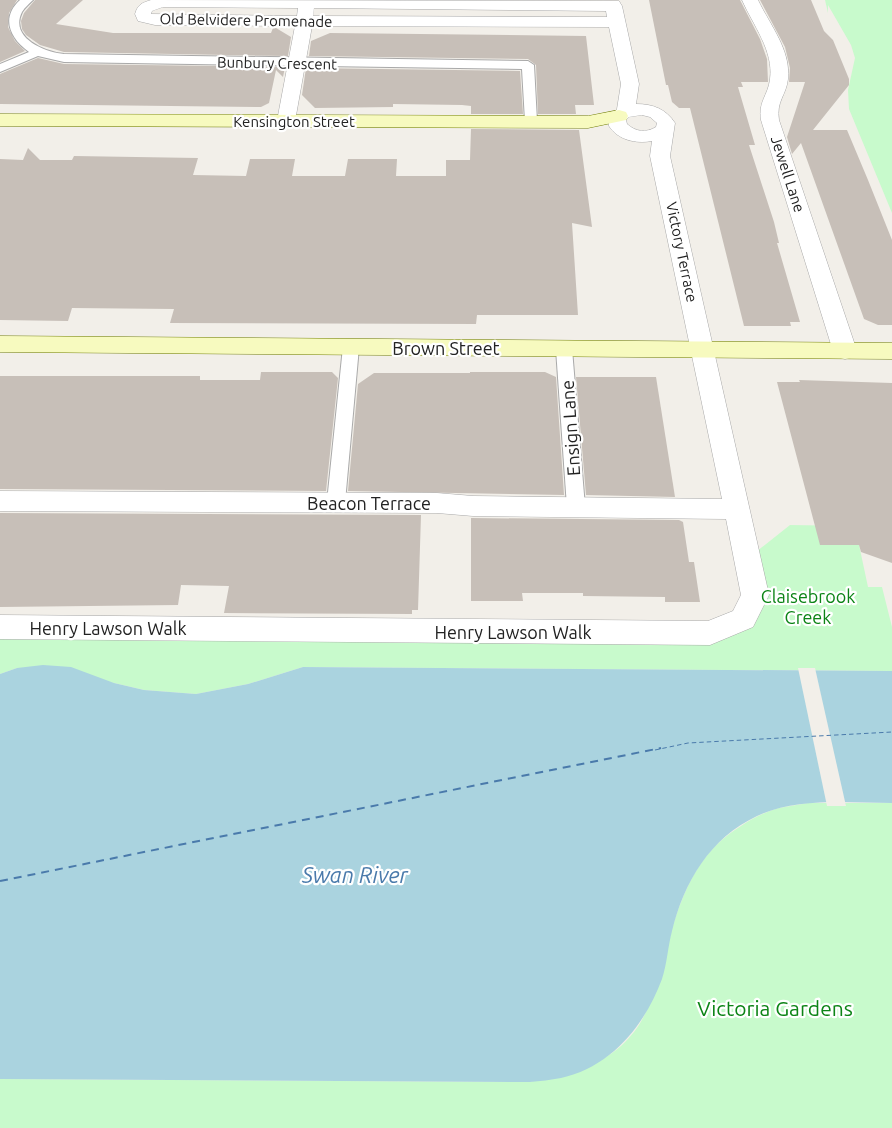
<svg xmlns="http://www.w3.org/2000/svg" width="892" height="1128" viewBox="0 0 892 1128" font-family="Ubuntu,sans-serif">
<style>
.park{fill:#c8facc}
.water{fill:#aad3df}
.pier{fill:#f2efe9}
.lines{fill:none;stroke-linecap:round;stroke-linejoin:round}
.ferry-far1{stroke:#4a7aab;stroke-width:1;stroke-dasharray:4.5 3;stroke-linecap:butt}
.ferry{stroke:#4a7aab;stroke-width:2;stroke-dasharray:8 6;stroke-linecap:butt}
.building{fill:#c7bfb8}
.lane-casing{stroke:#a9a9a9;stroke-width:2}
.street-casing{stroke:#a9a9a9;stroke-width:1}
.secondary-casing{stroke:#707d05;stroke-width:1}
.lane{fill:#fff;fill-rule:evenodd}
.street{fill:#fff;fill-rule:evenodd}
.secondary{fill:#f7fabf;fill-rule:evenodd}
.labels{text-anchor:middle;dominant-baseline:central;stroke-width:4.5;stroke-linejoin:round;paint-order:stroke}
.far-street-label{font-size:15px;fill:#222;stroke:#fff}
.street-label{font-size:18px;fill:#222;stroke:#fff}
.park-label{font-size:18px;fill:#0c8416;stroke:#fff}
.near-park-label{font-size:21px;fill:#0c8416;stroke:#fff}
.near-water-label{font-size:22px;font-style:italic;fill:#4a7aab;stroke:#fff}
</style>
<rect width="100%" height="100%" fill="#f2efe9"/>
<g class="park">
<polygon points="825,0 892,0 892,213 849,109 848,90 855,58 851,45 828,5 828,13"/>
<polygon points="790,525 855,526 868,587 882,587 892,627 892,671 303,667 248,684 196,694 144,690 114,683 17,668 0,674 0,627 710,633 743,619 747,559"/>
<path d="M 808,803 L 892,803 L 892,1128 L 0,1128 L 0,1079 L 530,1082 C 563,1073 595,1069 621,1046 C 645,1024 650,1003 659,974 C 676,917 686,859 741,826 C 753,818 765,812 779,808 C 788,806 799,805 808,803 Z"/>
</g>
<path class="water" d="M 43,665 L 71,667 L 114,683 L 144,690 L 196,694 L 248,684 L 303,667 L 892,671 L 892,803 C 848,803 798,797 757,816 C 710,838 684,882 672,931 C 668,946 667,964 662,979 C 645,1025 611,1067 561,1078 C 551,1080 540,1081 530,1082 L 0,1079 L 0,674 L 17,668 Z"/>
<polygon class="pier" points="798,668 815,668 846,806 827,806"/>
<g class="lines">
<polyline class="ferry-far1" points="655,750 688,743 892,732"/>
<polyline class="ferry" points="0,881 661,748"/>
</g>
<g class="building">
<polygon points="0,0 17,0 9,13 8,27 15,41 25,51 0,62"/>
<polygon points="35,0 83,0 56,24 113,33 271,33 273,28 276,28 291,37 288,56 64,52 40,45 26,35 22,29 21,21 24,13"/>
<polygon points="649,0 740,0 760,39 767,59 768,82 741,82 743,87 738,87 755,145 749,145 774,222 779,243 777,243 800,322 790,322 791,326 744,326 690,108 679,108 672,102 668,85 666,85"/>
<polygon points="760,0 811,0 824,31 833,40 849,79 849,85 813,130 847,130 868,180 892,240 892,325 878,325 864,319 801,143 792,154 787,137 805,82 789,82 790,68 785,47"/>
<polygon points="330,33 586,36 594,105 575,105 576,114 538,114 536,65 528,59 309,56 311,41"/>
<polygon points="38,58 64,64 285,67 283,77 276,70 269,103 261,107 0,104 0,74"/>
<polygon points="306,68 520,71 523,114 471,114 471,106 462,105 393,104 393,107 315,108 302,95"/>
<polygon points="471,129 579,130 592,227 572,223 578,315 477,315 476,324 170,323 174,309 72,308 68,321 0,320 0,159 23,160 28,148 40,160 72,160 74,156 198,158 193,175 246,176 250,159 295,159 292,176 345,176 348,159 397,159 396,176 446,176 446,160 470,160"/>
<polygon points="261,372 332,372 338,378 326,491 0,489 0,376 200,376 200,380 260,380"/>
<polygon points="470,372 545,372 556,377 564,495 348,491 358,384 374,373 470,373"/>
<polygon points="576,377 656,377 675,497 586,495"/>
<polygon points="799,380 892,383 892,563 861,552 859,545 820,545 777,382 800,382"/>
<polygon points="0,513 421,515 418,610 412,610 412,614 224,613 229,586 181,585 178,605 0,607"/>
<polygon points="471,518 679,520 683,522 689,562 694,562 700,602 665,602 665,597 583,596 583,593 522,593 523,601 471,601"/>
</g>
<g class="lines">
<defs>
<g id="lane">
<path d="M 20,0 L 33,0 C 29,4 25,7 22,12 C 9,38 45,52 64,54 L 528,61 L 534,65 L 537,121 L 531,125 L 525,121 L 522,69 L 64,62 L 38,56 L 0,72 L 0,64 L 29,52 C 9,38 1,17 20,0 Z"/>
<polygon points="351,342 357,343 359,347 345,502 342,507 336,509 330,507 327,502 343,347 345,343"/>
<polygon points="564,344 570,345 572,349 585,507 582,512 576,514 570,512 567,507 556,349 558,345"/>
</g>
<g id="street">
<path d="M 151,0 L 619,1 L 622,6 L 639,84 L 636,104 C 653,104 666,109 675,123 L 670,156 L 769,595 L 753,627 L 710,645 L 0,639 L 0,615 L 708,621 L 733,611 L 741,595 L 726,519 L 473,516 L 437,513 L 0,511 L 0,491 L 437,493 L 473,496 L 722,499 L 650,156 L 652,141 C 636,144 618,140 609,126 L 608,119 L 617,109 L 621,84 L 609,27 L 312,26 L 295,121 L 293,125 L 286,127 L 279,125 L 277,121 L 295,26 L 155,25 L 138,21 L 135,14 C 138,4 142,3 151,0 ZM 163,7 L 298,8 L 297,16 L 151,14 L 152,11 ZM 314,8 L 606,11 L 607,17 L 313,16 ZM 642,115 L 650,117 L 657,123 L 656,127 C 646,133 636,132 627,124 L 626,120 L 629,117 Z"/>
<path d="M 742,0 L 758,0 C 770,25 791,50 788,79 C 786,96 776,101 779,120 L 857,351 L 853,357 L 845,359 L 837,357 L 833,351 L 761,120 C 758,101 768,96 770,79 C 774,51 753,25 742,0 Z"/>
</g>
<g id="secondary">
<polygon points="619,110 626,112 628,116 626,120 588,128 0,126 0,114 588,116"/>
<polygon points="0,336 892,343 892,359 0,352"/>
</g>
</defs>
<use href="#lane" class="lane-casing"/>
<use href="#street" class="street-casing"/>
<use href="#secondary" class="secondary-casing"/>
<use href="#lane" class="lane"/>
<use href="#street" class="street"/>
<use href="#secondary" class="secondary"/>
</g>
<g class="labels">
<g class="far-street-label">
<text transform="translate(246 20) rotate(1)">Old Belvidere Promenade</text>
<text transform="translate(277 63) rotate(1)">Bunbury Crescent</text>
<text x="294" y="121">Kensington Street</text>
<text transform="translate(788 174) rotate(72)">Jewell Lane</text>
<text transform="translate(682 252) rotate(78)">Victory Terrace</text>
</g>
<g class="street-label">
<text x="446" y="348">Brown Street</text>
<text transform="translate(570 428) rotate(-94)">Ensign Lane</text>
<text x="369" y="503">Beacon Terrace</text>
<text x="108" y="628">Henry Lawson Walk</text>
<text x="513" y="632">Henry Lawson Walk</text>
</g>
<g class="park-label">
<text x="808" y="596">Claisebrook<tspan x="808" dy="21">Creek</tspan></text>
</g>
<g class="near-park-label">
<text x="775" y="1008">Victoria Gardens</text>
</g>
<g class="near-water-label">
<text x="355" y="874">Swan River</text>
</g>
</g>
</svg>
